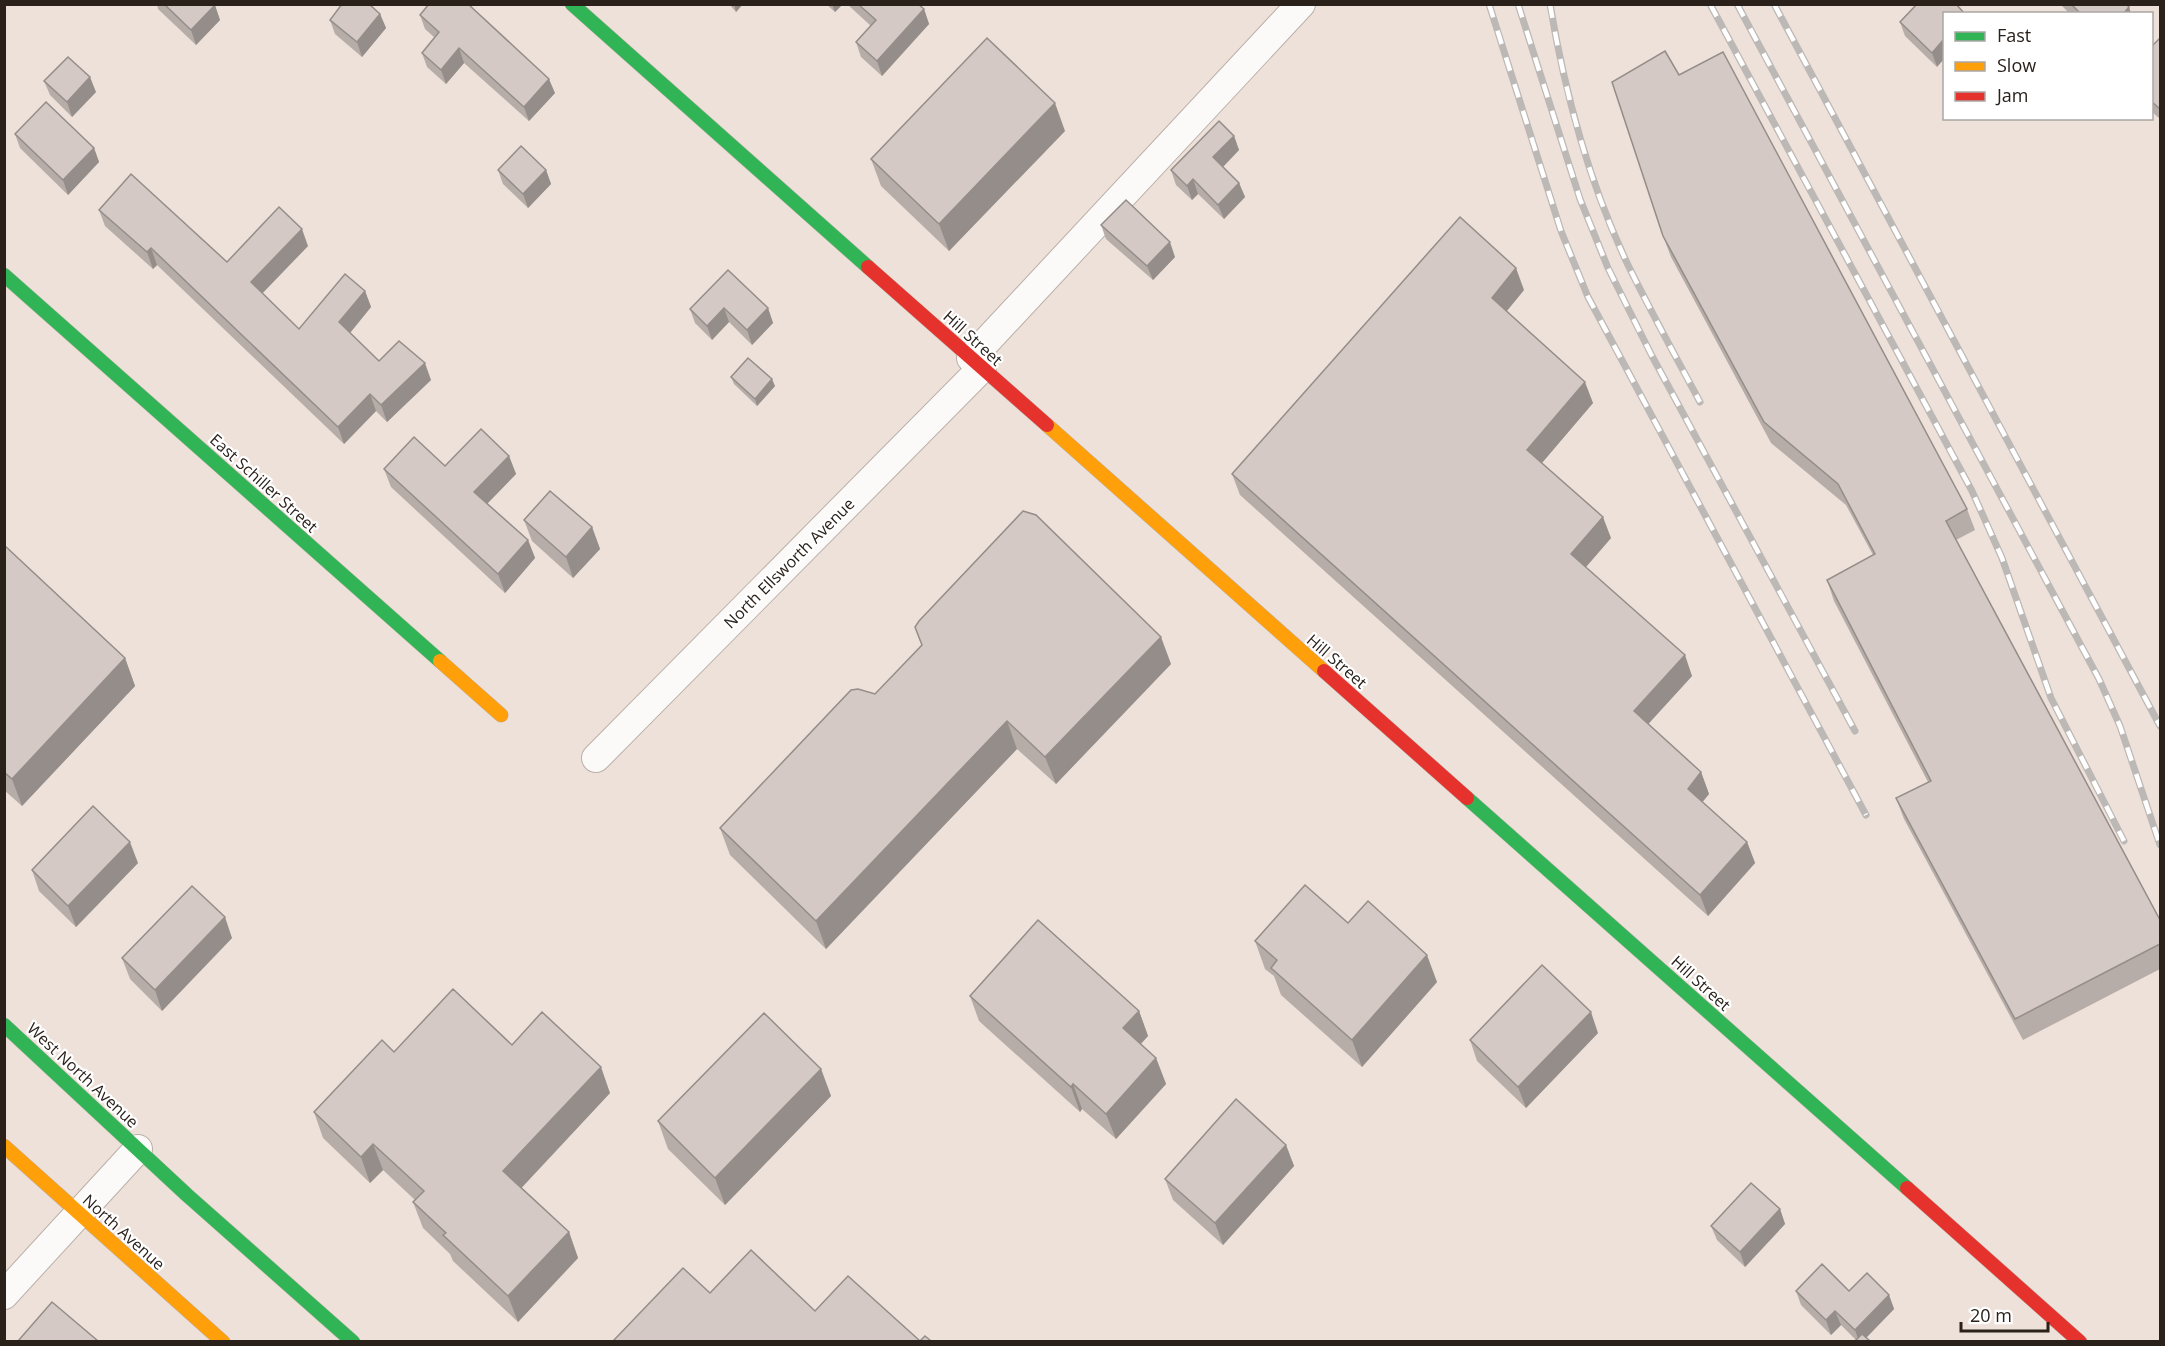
<svg xmlns="http://www.w3.org/2000/svg" width="2165" height="1346" viewBox="0 0 2165 1346" font-family="'Open Sans',sans-serif">
<style>
.lines{fill:none;stroke-linecap:round;stroke-linejoin:round}
.street-casing{stroke:#bab0a9;stroke-width:30}
.fast-casing{stroke:#bab0a9;stroke-width:15}
.slow-casing{stroke:#bab0a9;stroke-width:15}
.jam-casing{stroke:#bab0a9;stroke-width:15}
.street{stroke:#fcfaf9;stroke-width:28}
.fast{stroke:#30b455;stroke-width:14}
.slow{stroke:#ff9f0a;stroke-width:14}
.jam{stroke:#e5322d;stroke-width:14}
.rail-casing{stroke:#bcb8b6;stroke-width:7}
.rail{stroke:#fff;stroke-width:4.5;stroke-dasharray:14;stroke-linecap:butt}
.wall{fill:#b6ada9}
.shaded-wall{fill:#948d89}
.building{fill:#d4c9c4;stroke:#948d89;stroke-width:1.5}
.labels{text-anchor:middle;dominant-baseline:central;stroke-width:4.5;stroke-linejoin:round;paint-order:stroke}
.street-label{font-size:16px;fill:#2a211b;stroke:#fff}
</style>
<rect width="100%" height="100%" fill="#eee1d9"/>
<g class="lines">
<defs>
<g id="street">
<polyline points="971,358 1301,4"/>
<polyline points="596,758 982,368"/>
<polyline points="4,1295 138,1149"/>
</g>
<g id="fast">
<polyline points="572,4 868,267"/>
<polyline points="4,275 440,661"/>
<polyline points="1467,798 1907,1188"/>
<polyline points="4,1025 187,1195 353,1342"/>
</g>
<g id="slow">
<polyline points="1047,425 1324,671"/>
<polyline points="440,661 501,715"/>
<polyline points="4,1146 223,1342"/>
</g>
<g id="jam">
<polyline points="868,267 1047,425"/>
<polyline points="1324,671 1467,798"/>
<polyline points="1907,1188 2080,1342"/>
</g>
</defs>
<use href="#street" class="street-casing"/>
<use href="#fast" class="fast-casing"/>
<use href="#slow" class="slow-casing"/>
<use href="#jam" class="jam-casing"/>
<use href="#street" class="street"/>
<use href="#fast" class="fast"/>
<use href="#slow" class="slow"/>
<use href="#jam" class="jam"/>
<defs>
<g id="rail">
<polyline points="1489,4 1561,231 1588,297 1866,815"/>
<polyline points="1518,4 1580,199 1608,268 1652,356 1855,731"/>
<path d="M 1550,4 C 1565,94 1589,183 1628,265 C 1651,312 1676,357 1700,402"/>
<polyline points="1710,4 1972,491 2002,558 2051,698 2124,841"/>
<polyline points="1737,4 2099,679 2120,726 2160,845"/>
<polyline points="1774,4 2160,726"/>
</g>
</defs>
<use href="#rail" class="rail-casing"/>
<use href="#rail" class="rail"/>
</g>
<g class="wall">
<polygon points="157,4 214,4 220,20 196,45 158,9"/>
<polygon points="729,4 743,4 736,12"/>
<polygon points="826,4 843,4 835,12"/>
<polygon points="847,4 918,4 924,9 929,24 882,76 861,57 856,42 871,26"/>
<polygon points="1917,4 1937,67 1905,36 1900,22"/>
<polygon points="2060,4 2126,4 2129,7 2131,14 2070,14"/>
<polygon points="380,14 386,28 362,57 335,34 330,20"/>
<polygon points="420,15 555,93 529,121 464,63 446,84 427,67 422,53 435,38 425,29"/>
<polygon points="2160,40 2160,119 2151,111 2151,47"/>
<polygon points="1679,75 1967,509 1975,530 1956,540 2160,920 2160,969 2023,1040 1904,819 1896,798 1928,782 1834,601 1827,580 1873,555 1846,505 1771,443 1671,257 1663,236"/>
<polygon points="44,81 96,92 72,117 50,95"/>
<polygon points="1065,131 949,251 881,186 871,159"/>
<polygon points="15,134 94,148 99,162 68,195 20,148"/>
<polygon points="1234,136 1239,150 1223,167 1239,183 1245,197 1224,219 1198,194 1192,200 1176,185 1171,170"/>
<polygon points="498,170 546,170 551,184 528,208 503,184"/>
<polygon points="99,210 227,262 308,246 262,293 299,329 365,291 371,307 350,333 379,361 431,380 387,422 376,411 344,444 157,265 153,269 105,226"/>
<polygon points="1101,225 1175,257 1153,280 1106,239"/>
<polygon points="1524,290 1507,311 1593,403 1542,463 1611,538 1586,567 1692,676 1648,724 1701,772 1709,794 1702,802 1747,842 1755,863 1708,916 1240,495 1232,474"/>
<polygon points="768,308 773,323 752,345 729,322 712,340 695,323 690,309"/>
<polygon points="731,377 775,386 757,406 734,384"/>
<polygon points="509,456 516,474 487,504 528,540 535,558 505,593 391,487 384,469 445,466"/>
<polygon points="524,520 592,527 600,549 573,578 532,541"/>
<polygon points="4,545 125,658 135,686 22,806 4,790"/>
<polygon points="915,627 1171,664 1056,784 1017,749 826,949 730,855 720,828 875,694 922,646"/>
<polygon points="138,863 76,927 39,891 32,870"/>
<polygon points="1348,923 1437,982 1362,1067 1281,995 1274,976 1265,969 1255,941"/>
<polygon points="232,938 162,1011 130,979 122,958"/>
<polygon points="970,996 1139,1011 1148,1036 1141,1044 1156,1058 1166,1084 1116,1139 1082,1109 1080,1112 979,1021"/>
<polygon points="1598,1033 1526,1108 1477,1061 1470,1040"/>
<polygon points="512,1045 610,1093 521,1188 569,1232 578,1258 518,1322 453,1261 450,1254 423,1228 413,1202 415,1200 383,1170 370,1183 323,1138 314,1112 394,1052"/>
<polygon points="821,1069 831,1096 725,1205 668,1149 658,1121"/>
<polygon points="1286,1145 1294,1166 1223,1245 1173,1200 1165,1179"/>
<polygon points="1780,1209 1785,1224 1745,1267 1717,1240 1711,1226"/>
<polygon points="1796,1291 1849,1291 1889,1295 1894,1309 1866,1338 1856,1340 1841,1325 1831,1335 1801,1305"/>
</g>
<g class="shaded-wall">
<polygon points="734,4 743,4 736,12"/>
<polygon points="832,4 843,4 835,12"/>
<polygon points="215,5 220,20 196,45 191,30"/>
<polygon points="2129,7 2131,14 2123,14"/>
<polygon points="924,9 929,24 882,76 877,61"/>
<polygon points="380,14 386,28 362,57 357,42"/>
<polygon points="1944,39 1944,59 1937,67 1932,53"/>
<polygon points="459,48 464,63 446,84 441,70"/>
<polygon points="90,77 96,92 72,117 67,102"/>
<polygon points="549,79 555,93 529,121 524,107"/>
<polygon points="1055,103 1065,131 949,251 939,224"/>
<polygon points="1234,136 1239,150 1218,172 1213,157"/>
<polygon points="94,148 99,162 68,195 63,180"/>
<polygon points="546,170 551,184 528,208 523,194"/>
<polygon points="1193,179 1198,194 1192,200 1187,186"/>
<polygon points="1239,183 1245,197 1224,219 1218,205"/>
<polygon points="302,229 308,246 257,299 251,282"/>
<polygon points="1170,242 1175,257 1153,280 1147,266"/>
<polygon points="151,248 157,265 153,269 147,252"/>
<polygon points="1516,268 1524,290 1500,319 1492,298"/>
<polygon points="365,291 371,307 345,339 339,322"/>
<polygon points="724,308 729,322 712,340 707,326"/>
<polygon points="768,308 773,323 752,345 747,330"/>
<polygon points="425,363 431,380 387,422 381,405"/>
<polygon points="772,379 775,386 757,406 755,399"/>
<polygon points="1585,382 1593,403 1535,471 1527,450"/>
<polygon points="370,394 376,411 344,444 338,427"/>
<polygon points="509,456 516,474 481,510 474,492"/>
<polygon points="1603,517 1611,538 1579,575 1571,554"/>
<polygon points="592,527 600,549 573,578 566,557"/>
<polygon points="528,540 535,558 505,593 498,574"/>
<polygon points="1161,637 1171,664 1056,784 1045,757"/>
<polygon points="1685,655 1692,676 1641,732 1634,711"/>
<polygon points="125,658 135,686 22,806 12,779"/>
<polygon points="1007,721 1017,749 826,949 816,921"/>
<polygon points="1701,772 1709,794 1696,810 1688,789"/>
<polygon points="130,842 138,863 76,927 68,906"/>
<polygon points="1747,842 1755,863 1708,916 1700,895"/>
<polygon points="225,917 232,938 162,1011 155,990"/>
<polygon points="1427,955 1437,982 1362,1067 1352,1040"/>
<polygon points="1139,1011 1148,1036 1132,1053 1123,1028"/>
<polygon points="1591,1012 1598,1033 1526,1108 1518,1087"/>
<polygon points="1156,1058 1166,1084 1116,1139 1106,1114"/>
<polygon points="601,1067 610,1093 513,1197 503,1171"/>
<polygon points="821,1069 831,1096 725,1205 715,1178"/>
<polygon points="1073,1084 1082,1109 1080,1112 1071,1087"/>
<polygon points="373,1144 383,1170 370,1183 361,1157"/>
<polygon points="1286,1145 1294,1166 1223,1245 1215,1223"/>
<polygon points="1780,1209 1785,1224 1745,1267 1740,1252"/>
<polygon points="569,1232 578,1258 518,1322 508,1296"/>
<polygon points="1889,1295 1894,1309 1863,1341 1859,1341 1855,1330"/>
<polygon points="1835,1311 1841,1325 1831,1335 1826,1320"/>
</g>
<g class="building">
<polygon points="164,4 214,4 215,5 191,30"/>
<polygon points="342,4 369,4 380,14 357,42 330,20"/>
<polygon points="429,4 468,4 549,79 524,107 459,48 441,70 422,53 439,32 420,15"/>
<polygon points="858,4 918,4 924,9 877,61 856,42 876,20"/>
<polygon points="1917,4 1956,4 1965,14 1944,14 1944,39 1932,53 1900,22"/>
<polygon points="2071,4 2126,4 2129,7 2123,14 2081,14"/>
<polygon points="987,38 1055,103 939,224 871,159"/>
<polygon points="2159,39 2160,40 2160,109 2151,101 2151,47"/>
<polygon points="1665,51 1679,75 1723,52 1967,509 1946,521 2160,920 2160,944 2015,1019 1896,798 1931,781 1827,580 1875,554 1838,484 1764,422 1663,236 1612,82"/>
<polygon points="68,57 90,77 67,102 44,81"/>
<polygon points="46,102 94,148 63,180 15,134"/>
<polygon points="1219,121 1234,136 1213,157 1239,183 1218,205 1193,179 1187,186 1171,170"/>
<polygon points="521,146 546,170 523,194 498,170"/>
<polygon points="131,174 227,262 279,207 302,229 251,282 299,329 345,274 365,291 339,322 379,361 399,341 425,363 381,405 370,394 338,427 151,248 147,252 99,210"/>
<polygon points="1126,200 1170,242 1147,266 1101,225"/>
<polygon points="1460,217 1516,268 1492,298 1585,382 1527,450 1603,517 1571,554 1685,655 1634,711 1701,772 1688,789 1747,842 1700,895 1232,474"/>
<polygon points="728,270 768,308 747,330 724,308 707,326 690,309"/>
<polygon points="748,358 772,379 755,399 731,377"/>
<polygon points="481,429 509,456 474,492 528,540 498,574 384,469 414,437 445,466"/>
<polygon points="550,491 592,527 566,557 524,520"/>
<polygon points="1023,511 1036,515 1161,637 1045,757 1007,721 816,921 720,828 851,690 858,689 875,694 922,645 915,627 919,621"/>
<polygon points="4,545 125,658 12,779 4,772"/>
<polygon points="93,806 130,842 68,906 32,870"/>
<polygon points="1305,885 1348,923 1368,901 1427,955 1352,1040 1271,968 1277,960 1255,941"/>
<polygon points="192,886 225,917 155,990 122,958"/>
<polygon points="1038,920 1139,1011 1123,1028 1156,1058 1106,1114 1073,1084 1071,1087 970,996"/>
<polygon points="1542,965 1591,1012 1518,1087 1470,1040"/>
<polygon points="453,989 512,1045 542,1012 601,1067 503,1171 569,1232 508,1296 443,1235 446,1233 413,1202 424,1191 373,1144 361,1157 314,1112 382,1040 394,1052"/>
<polygon points="764,1013 821,1069 715,1178 658,1121"/>
<polygon points="1236,1099 1286,1145 1215,1223 1165,1179"/>
<polygon points="1751,1183 1780,1209 1740,1252 1711,1226"/>
<polygon points="751,1250 815,1311 848,1276 920,1341 616,1341 614,1340 683,1268 710,1293"/>
<polygon points="1822,1264 1849,1291 1867,1273 1889,1295 1855,1330 1835,1311 1826,1320 1796,1291"/>
<polygon points="52,1302 98,1341 18,1341"/>
<polygon points="1862,1334 1870,1341 1855,1341"/>
<polygon points="925,1336 931,1341 920,1341"/>
</g>
<g class="labels">
<g class="street-label">
<text transform="translate(973 338) rotate(42)">Hill Street</text>
<text transform="translate(264 483) rotate(42)">East Schiller Street</text>
<text transform="translate(789 563) rotate(-45)">North Ellsworth Avenue</text>
<text transform="translate(1337 661) rotate(41)">Hill Street</text>
<text transform="translate(1701 983) rotate(42)">Hill Street</text>
<text transform="translate(83 1075) rotate(43)">West North Avenue</text>
<text transform="translate(124 1232) rotate(42)">North Avenue</text>
</g>
</g>
<rect width="2165" height="1346" fill="none" stroke="#2a211b" stroke-width="12"/>
<rect x="1943" y="12" width="210" height="108" fill="#ffffff" stroke="#aaa6a4" stroke-width="1.5"/>
<rect x="1955" y="32" width="30" height="9" fill="#30b455" stroke="#aaa6a4" stroke-width="1.5"/>
<text x="1997" y="42" font-size="18" fill="#2a211b">Fast</text>
<rect x="1955" y="62" width="30" height="9" fill="#ff9f0a" stroke="#aaa6a4" stroke-width="1.5"/>
<text x="1997" y="72" font-size="18" fill="#2a211b">Slow</text>
<rect x="1955" y="92" width="30" height="9" fill="#e5322d" stroke="#aaa6a4" stroke-width="1.5"/>
<text x="1997" y="102" font-size="18" fill="#2a211b">Jam</text>
<path d="M1961 1322v9h87v-9" fill="none" stroke="#2a211b" stroke-width="3"/>
<text x="1970" y="1322" font-size="18" fill="#2a211b" stroke="#ffffff" stroke-width="4.5" paint-order="stroke">20 m</text>
</svg>
